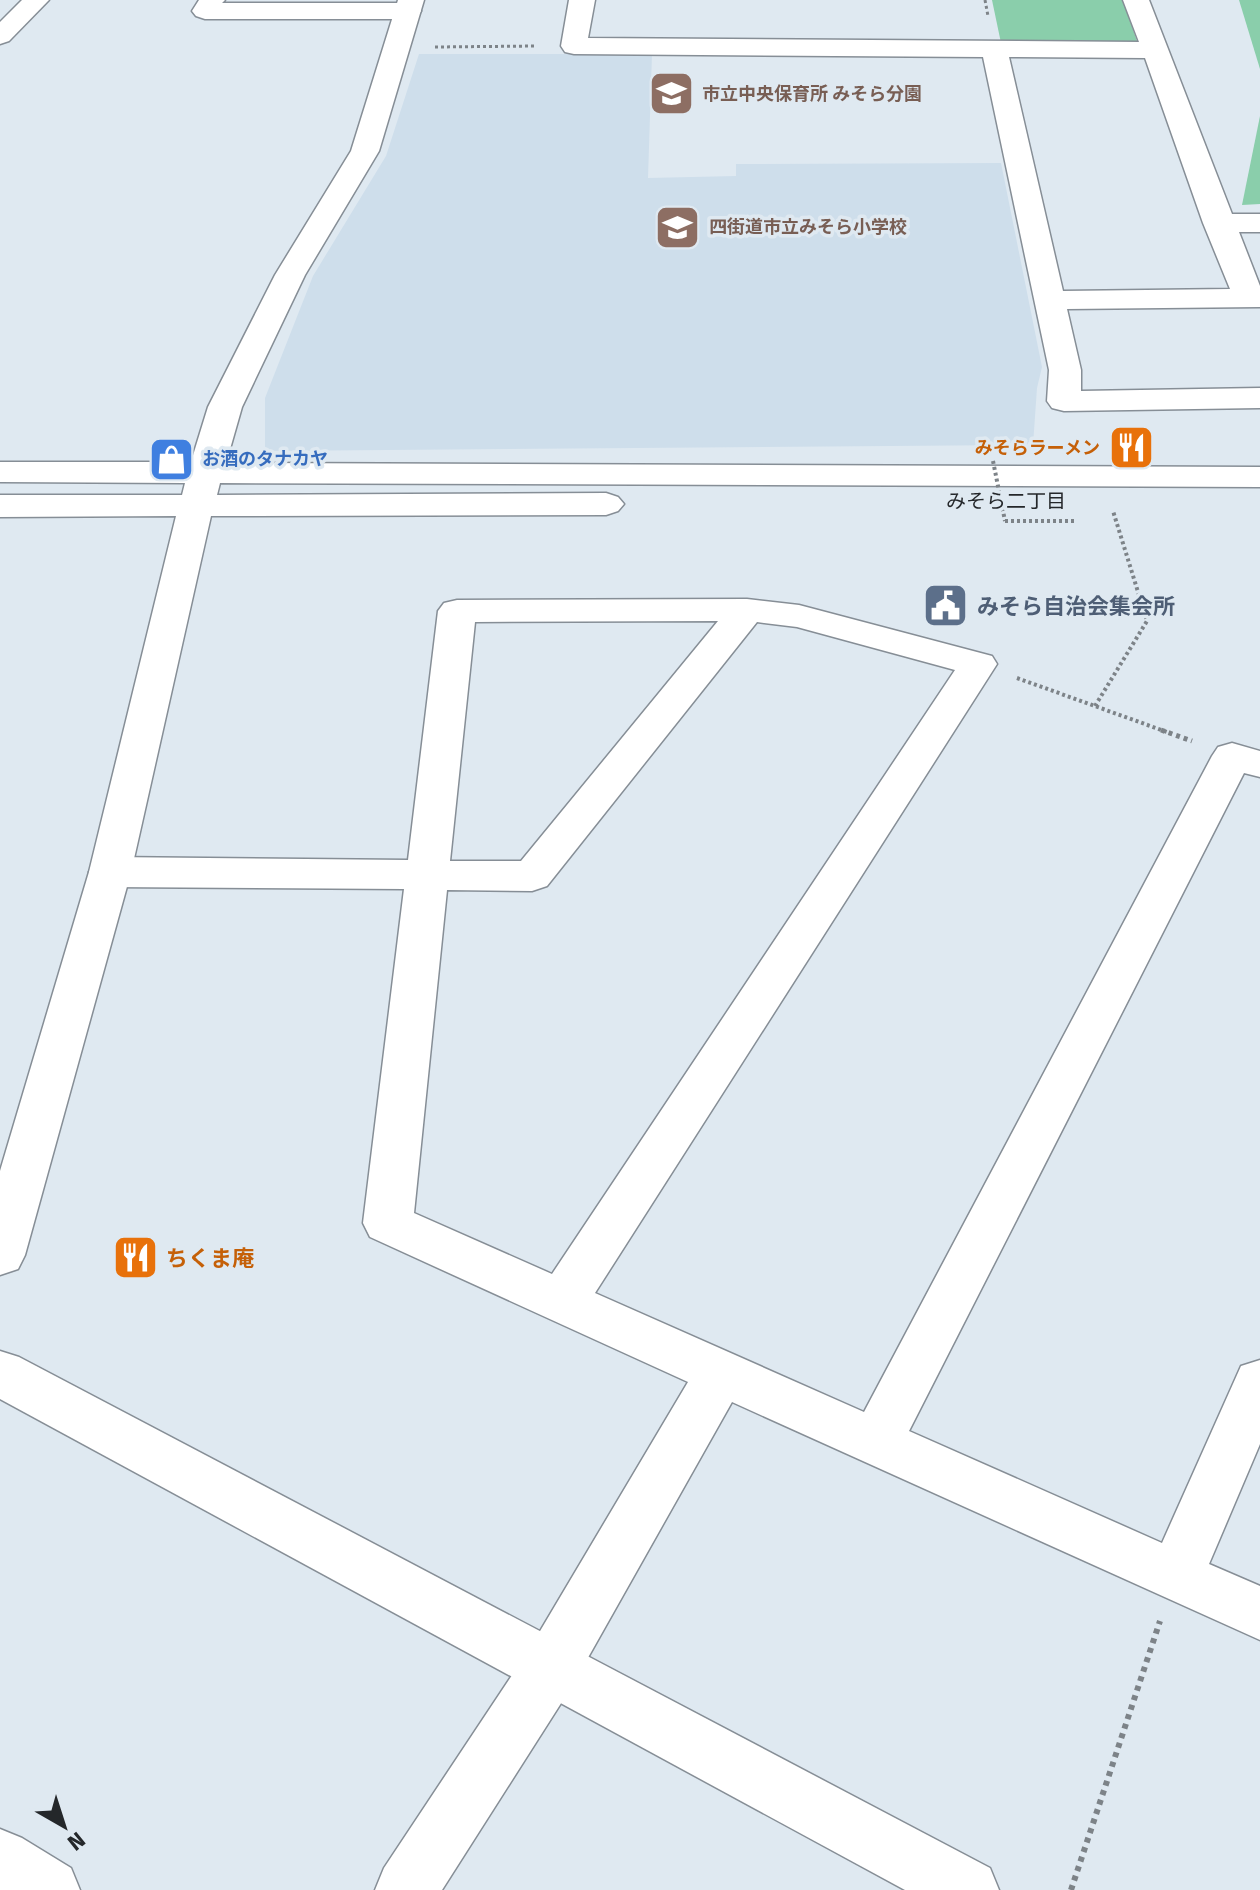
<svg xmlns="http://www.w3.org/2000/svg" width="1260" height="1890" viewBox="0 0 1260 1890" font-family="'Fira Sans','Noto Sans JP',sans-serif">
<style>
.built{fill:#cedeeb}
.green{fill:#8aceab}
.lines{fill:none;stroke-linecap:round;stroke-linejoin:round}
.minor-casing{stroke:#868e96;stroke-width:3}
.tertiary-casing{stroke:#868e96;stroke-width:3}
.path-far3{stroke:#7d8388;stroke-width:3;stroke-dasharray:3 3;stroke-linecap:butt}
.path-far2{stroke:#7d8388;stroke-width:4;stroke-dasharray:3 3;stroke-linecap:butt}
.path-far1{stroke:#7d8388;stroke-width:5;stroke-dasharray:4 4;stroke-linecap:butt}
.path{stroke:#7d8388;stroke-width:6;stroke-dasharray:5 5;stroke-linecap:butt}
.minor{fill:#fff;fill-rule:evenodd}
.tertiary{fill:#fff;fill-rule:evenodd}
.path-bridge{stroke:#7d8388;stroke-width:4;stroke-dasharray:3 3;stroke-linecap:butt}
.labels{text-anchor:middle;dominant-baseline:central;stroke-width:7;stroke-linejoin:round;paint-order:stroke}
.far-education-label{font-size:18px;font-weight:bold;fill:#785e54;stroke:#dfe9f1;text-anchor:start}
.far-food-label{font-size:18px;font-weight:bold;fill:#c56008;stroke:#dfe9f1;text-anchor:end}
.far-shop-label{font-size:18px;font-weight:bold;fill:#366cbe;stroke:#dfe9f1;text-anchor:start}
.far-neighbourhood-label{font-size:20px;fill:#24272a;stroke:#dfe9f1}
.service-label{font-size:22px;font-weight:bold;fill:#4e5e75;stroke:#dfe9f1;text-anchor:start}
.food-label{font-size:22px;font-weight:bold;fill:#c56008;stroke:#dfe9f1;text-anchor:start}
</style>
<rect width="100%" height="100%" fill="#dfe9f1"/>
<polygon class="built" points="419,54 652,54 648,178 736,176 736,164 1001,163 1042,367 1037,388 1033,445 265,451 265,398 313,276 386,156"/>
<g class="green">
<polygon points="992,0 1123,0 1138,44 1001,43"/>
<polygon points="1239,0 1260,0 1260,69"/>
<polygon points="1260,116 1260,204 1242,205"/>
</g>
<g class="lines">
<defs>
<g id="minor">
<polygon points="22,0 49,0 9,41 0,44 0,22"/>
<polygon points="199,0 225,0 222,3 408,3 417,6 421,11 417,16 408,19 205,19 196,16 192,11"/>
<path d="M 569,0 L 595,0 L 588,38 L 1139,42 L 1123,0 L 1149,0 L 1232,214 L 1260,214 L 1260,232 L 1239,232 L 1260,286 L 1260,307 L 1067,309 L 1081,370 L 1081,391 L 1260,388 L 1260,408 L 1064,411 L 1052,408 L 1047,401 L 1049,370 L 983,57 L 574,54 L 565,52 L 561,46 ZM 1009,57 L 1145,58 L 1203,223 L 1230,289 L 1063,291 Z"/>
<path d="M 747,599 L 799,605 L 992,656 L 997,664 L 595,1293 L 864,1412 L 1212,756 L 1218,747 L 1232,743 L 1260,751 L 1260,777 L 1244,773 L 909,1431 L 1162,1543 L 1241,1366 L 1260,1360 L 1260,1444 L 1209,1564 L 1260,1586 L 1260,1640 L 732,1402 L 572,1686 L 442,1890 L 375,1890 L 384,1868 L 530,1648 L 688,1382 L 370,1237 L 363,1223 L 404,889 L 110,887 L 95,882 L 89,872 L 95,862 L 110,857 L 408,860 L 438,611 L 444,603 L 457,600 ZM 718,621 L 521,861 L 450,861 L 475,622 ZM 757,622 L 797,627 L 955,670 L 552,1274 L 414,1213 L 447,890 L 532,891 L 547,886 Z"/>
<polygon points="0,1829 22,1838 71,1868 80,1890 0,1890"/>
</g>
<g id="tertiary">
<polygon points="398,0 424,0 379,151 305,275 242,407 226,463 1260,467 1260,487 220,483 217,495 606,493 618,497 624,504 618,511 606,515 211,516 131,872 25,1255 18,1269 0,1275 0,1171 89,872 176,516 0,517 0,495 182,495 185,483 0,482 0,462 191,462 208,407 275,275 351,151"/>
<polygon points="0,1351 19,1357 990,1868 999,1890 905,1890 0,1399"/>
</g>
</defs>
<use href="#minor" class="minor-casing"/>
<use href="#tertiary" class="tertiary-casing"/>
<g class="path-far3">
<polyline points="985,0 988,16"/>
<polyline points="435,47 537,46"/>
</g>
<g class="path-far2">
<polyline points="1005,521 1076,521"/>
<polyline points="1017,678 1167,732"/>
<polyline points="1095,706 1147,621 1113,511"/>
</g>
<polyline class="path-far1" points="1161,730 1192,741"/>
<polyline class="path" points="1071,1890 1160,1621"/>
<use href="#minor" class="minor"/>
<use href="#tertiary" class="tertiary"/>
<polyline class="path-bridge" points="993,461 1005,521"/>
</g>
<defs>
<symbol id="school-square" viewBox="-11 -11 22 22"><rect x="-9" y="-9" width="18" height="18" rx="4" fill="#8d6e63" stroke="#dfe9f1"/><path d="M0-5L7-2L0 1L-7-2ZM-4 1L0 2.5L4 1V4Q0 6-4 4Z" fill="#fff"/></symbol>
<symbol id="restaurant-square" viewBox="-11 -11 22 22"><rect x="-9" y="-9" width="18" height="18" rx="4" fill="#e8710a" stroke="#dfe9f1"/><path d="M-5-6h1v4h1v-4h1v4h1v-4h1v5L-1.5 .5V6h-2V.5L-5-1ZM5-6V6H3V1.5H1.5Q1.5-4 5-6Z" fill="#fff"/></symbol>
<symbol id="shop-square" viewBox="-11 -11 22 22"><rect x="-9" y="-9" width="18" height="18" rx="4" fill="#3f7fe0" stroke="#dfe9f1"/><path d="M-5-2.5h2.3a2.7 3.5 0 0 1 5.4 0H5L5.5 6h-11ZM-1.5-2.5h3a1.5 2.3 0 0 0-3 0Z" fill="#fff"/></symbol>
<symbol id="civic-square" viewBox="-11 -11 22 22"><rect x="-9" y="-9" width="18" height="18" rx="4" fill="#5c6f8a" stroke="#dfe9f1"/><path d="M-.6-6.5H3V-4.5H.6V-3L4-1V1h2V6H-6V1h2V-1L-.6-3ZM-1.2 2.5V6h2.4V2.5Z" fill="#fff"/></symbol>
</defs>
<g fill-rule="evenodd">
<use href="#school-square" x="646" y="68" width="51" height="51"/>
<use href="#school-square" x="652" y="202" width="51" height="51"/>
<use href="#restaurant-square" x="1106" y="422" width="51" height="51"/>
<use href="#shop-square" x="146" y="434" width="51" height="51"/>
<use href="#civic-square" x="920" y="580" width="51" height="51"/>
<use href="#restaurant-square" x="110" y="1232" width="51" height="51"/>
</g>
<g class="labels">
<g class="far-education-label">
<text x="702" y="94">市立中央保育所 みそら分園</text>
<text x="709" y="227">四街道市立みそら小学校</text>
</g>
<g class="far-food-label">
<text x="1100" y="448">みそらラーメン</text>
</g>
<g class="far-shop-label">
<text x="202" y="459">お酒のタナカヤ</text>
</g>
<g class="far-neighbourhood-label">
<text x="1006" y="501">みそら二丁目</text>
</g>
<g class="service-label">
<text x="977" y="606">みそら自治会集会所</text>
</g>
<g class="food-label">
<text x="166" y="1258">ちくま庵</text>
</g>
</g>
<g transform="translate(64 1826) rotate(141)" stroke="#dfe9f1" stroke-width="6" paint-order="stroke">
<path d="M0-6L14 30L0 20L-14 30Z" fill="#24272a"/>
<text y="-12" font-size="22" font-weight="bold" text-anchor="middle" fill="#24272a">N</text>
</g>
</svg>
